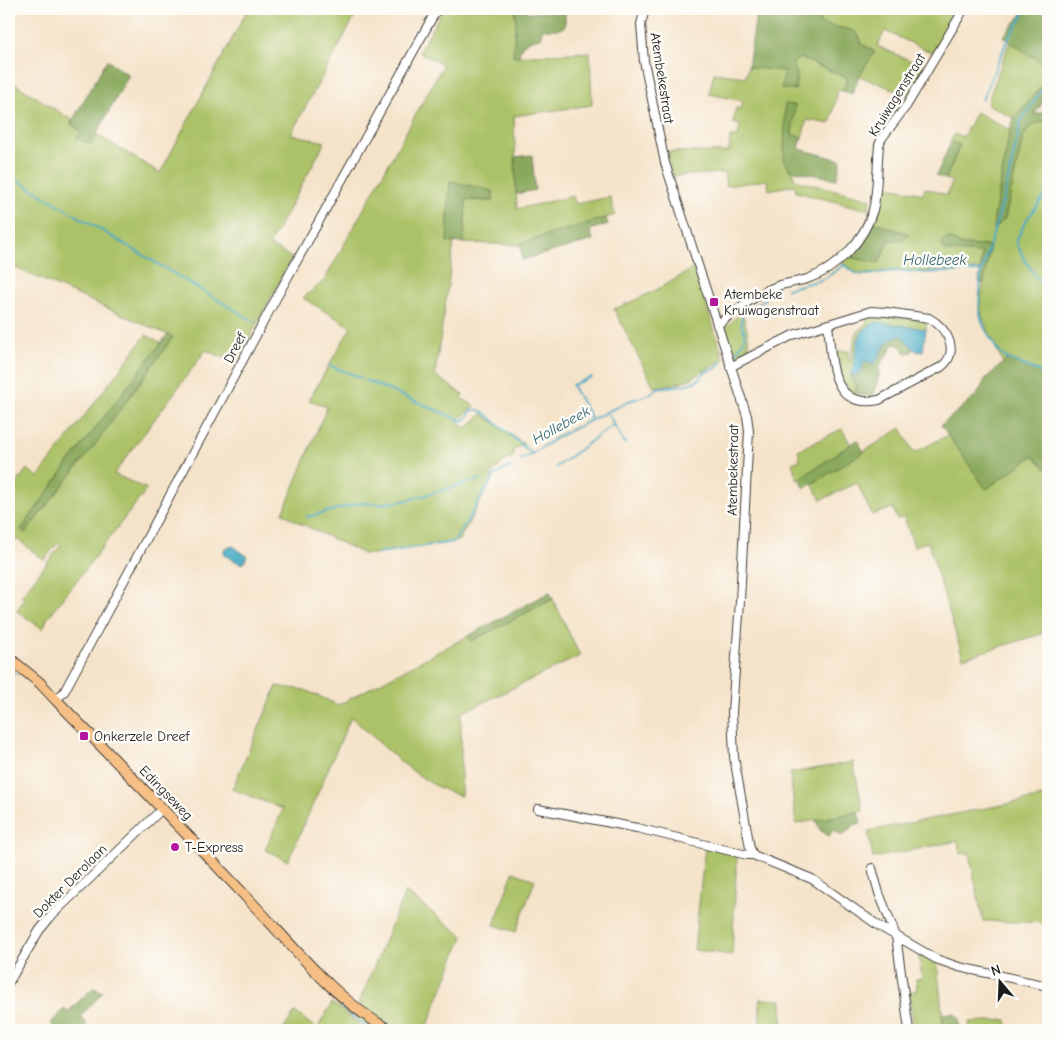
<svg xmlns="http://www.w3.org/2000/svg" width="1057" height="1039" viewBox="0 0 1057 1039" font-family="'Comic Neue',sans-serif">
<style>
.green{fill:#acc267;stroke:#646f42}
.forest{fill:#89a85c;stroke:#52623c}
.water{fill:#43a8c3;stroke:#306270}
.lines{fill:none;stroke-linecap:round;stroke-linejoin:round}
.stream{stroke:#43a8c3;stroke-width:2}
.minor-casing{stroke:#3d3a36;stroke-width:10}
.major-casing{stroke:#3d3a36;stroke-width:12}
.minor{stroke:#fff;stroke-width:8}
.major{stroke:#f5bf86;stroke-width:10}
.poi-dot{fill:#b5179e;stroke:#fdfcf7;stroke-width:2}
.labels{text-anchor:middle;dominant-baseline:central;stroke-width:5;stroke-linejoin:round;paint-order:stroke}
.street-label{font-size:14px;fill:#1c1c1c;stroke:#fdfcf7}
.poi-label{font-size:14px;fill:#1c1c1c;stroke:#fdfcf7;text-anchor:start}
.water-label{font-size:15px;font-style:italic;fill:#306270;stroke:#fdfcf7}
</style>
<rect width="100%" height="100%" fill="#fdfcf7"/>
<filter id="ink" filterUnits="userSpaceOnUse"><feTurbulence type="fractalNoise" baseFrequency=".02" numOctaves="2"/><feDisplacementMap in="SourceGraphic" scale="10" xChannelSelector="R" yChannelSelector="G"/><feConvolveMatrix kernelMatrix="1 2 1 2 8 2 1 2 1" color-interpolation-filters="sRGB"/></filter>
<filter id="wash" filterUnits="userSpaceOnUse"><feTurbulence type="fractalNoise" baseFrequency=".0096" numOctaves="4" result="noise"/><feDisplacementMap in="SourceGraphic" scale="20" xChannelSelector="R" yChannelSelector="G"/><feGaussianBlur stdDeviation="1.12" result="paint"/><feColorMatrix in="noise" values="0 0 0 0 0 0 0 0 0 0 0 0 0 0 0 0 0 1.4 0 .05"/><feComposite in="paint" operator="in"/></filter>
<g filter="url(#wash)">
<rect width="100%" height="100%" fill="#f5e3c9"/>
<g class="green">
<polygon points="248,9 359,9 291,134 325,142 269,245 292,258 236,363 206,350 114,474 147,489 47,619 43,629 17,611 25,598 21,596 61,545 58,543 44,560 17,539 9,548 9,493 27,469 38,477 146,335 162,343 70,461 21,530 25,533 94,446 173,337 9,265 9,80 72,120 71,124 81,131 77,138 91,144 96,134 160,173"/>
<polygon points="443,9 514,9 516,19 513,56 590,52 592,105 514,116 517,209 573,196 576,204 610,197 615,215 522,243 522,245 464,243 466,200 492,201 493,192 450,181 447,242 454,243 435,375 463,395 461,398 475,406 459,419 461,425 467,428 482,414 524,444 513,450 514,456 502,463 491,475 493,478 460,539 457,541 374,554 364,554 298,522 283,513 327,407 309,400 351,327 303,298 324,281 443,65 419,52"/>
<polygon points="822,9 946,9 955,14 933,53 885,31 877,46 925,67 909,95 859,76 874,51 862,44 859,36 819,23"/>
<polygon points="1010,41 1048,67 1048,78 1014,118 987,104"/>
<polygon points="800,58 848,78 843,91 838,90 830,124 807,120 802,137 792,135 784,160 790,170 793,171 795,180 871,199 868,210 796,192 795,185 769,190 767,180 726,186 724,173 672,176 667,152 729,152 730,137 738,137 740,125 733,123 736,108 741,109 743,101 709,94 714,73 746,77 748,67 785,71 795,90 797,74 792,63"/>
<polygon points="976,112 1010,130 994,218 995,229 1005,218 1023,137 1030,126 1048,120 1048,375 1008,359 1003,364 982,317 980,302 990,246 962,245 951,239 946,239 975,252 982,253 980,270 884,272 860,275 842,263 847,257 889,239 903,241 909,234 873,222 878,204 881,185 923,194 925,188 947,195 952,182 946,179 960,145 951,142 954,134 963,137"/>
<path d="M 694,268 L 724,359 L 692,378 L 679,383 L 654,387 L 614,309 C 642,298 668,284 694,268 Z"/>
<polygon points="742,311 747,330 750,353 737,359 732,357 722,333 723,330"/>
<path d="M 872,314 L 927,321 L 926,329 L 914,328 L 859,335 L 855,364 L 850,378 L 857,386 L 855,394 C 838,385 839,368 837,351 L 849,351 L 849,361 L 851,361 L 855,335 L 867,322 L 865,316 Z"/>
<polygon points="901,428 914,453 948,435 986,489 1033,456 1048,470 1048,632 963,658 928,542 914,546 904,517 897,519 893,508 872,515 857,483 821,500 812,484"/>
<polygon points="842,429 851,445 797,480 792,463 800,460 798,450"/>
<path d="M 553,599 L 580,656 L 461,713 L 461,796 C 418,784 384,746 351,717 L 288,861 L 265,850 L 283,809 L 232,789 L 277,686 L 305,690 L 338,705 L 468,636 L 471,641 Z"/>
<polygon points="853,762 863,811 796,824 790,773"/>
<polygon points="1048,796 1048,923 983,921 969,853 960,854 958,841 873,858 868,831"/>
<polygon points="705,846 737,854 732,955 694,950"/>
<polygon points="513,872 535,880 516,932 494,925"/>
<polygon points="405,892 463,936 426,1030 400,1030 381,1019 359,1003"/>
<polygon points="918,951 937,961 944,1030 914,1030 909,992 917,990 916,979 922,978"/>
<path d="M 320,982 L 381,1030 C 358,1030 332,999 318,983 Z"/>
<polygon points="760,999 782,1000 782,1030 760,1030"/>
<polygon points="332,1003 366,1030 283,1030 295,1012 317,1029"/>
<polygon points="1007,1020 1008,1030 970,1030 969,1022"/>
</g>
<g class="forest">
<path d="M 514,9 L 526,9 L 527,13 L 565,11 L 565,26 L 560,29 L 542,29 L 541,38 C 531,39 519,44 519,56 L 513,56 L 516,19 Z"/>
<polygon points="757,9 822,9 819,23 855,31 859,36 862,44 875,52 859,76 852,94 843,91 848,78 800,58 792,63 797,74 795,90 781,89 785,71 748,67"/>
<polygon points="1026,9 1048,9 1048,67 1003,37"/>
<polygon points="107,60 129,75 91,144 77,138 81,131 71,123"/>
<polygon points="1048,78 1048,96 1034,114 1048,112 1048,120 1030,126 1023,137 1005,218 994,230 994,218 1010,130 1014,118"/>
<polygon points="785,104 795,105 792,135 802,137 799,149 841,160 837,179 790,170 784,160"/>
<polygon points="951,142 960,145 946,179 936,176"/>
<polygon points="532,155 535,190 516,194 515,157"/>
<polygon points="450,181 493,191 493,201 466,200 464,243 447,242"/>
<polygon points="606,218 608,224 590,230 593,240 522,260 521,243"/>
<polygon points="873,222 909,234 903,241 889,240 879,263 847,257"/>
<polygon points="946,239 951,239 962,245 990,246 984,283 979,283 982,253 946,251 942,247 942,243"/>
<polygon points="168,334 173,337 94,446 25,533 21,530 70,461"/>
<polygon points="901,335 913,349 912,352 906,353 901,346 894,344 878,369 880,370 874,395 869,396 855,394 857,386 850,378 851,375 855,376 865,361 875,364 889,339"/>
<polygon points="1008,359 1048,375 1048,470 1033,456 986,489 941,425 977,395 986,378"/>
<polygon points="857,440 864,452 805,488 799,479"/>
<polygon points="550,592 553,599 471,641 468,636"/>
<polygon points="858,812 861,823 854,825 843,836 833,830 829,836 820,830 816,820"/>
<polygon points="93,988 103,992 80,1017 87,1024 80,1030 51,1030 54,1027 51,1023 64,1009 68,1012"/>
<polygon points="953,1013 959,1017 960,1030 944,1030 942,1014"/>
</g>
<g class="water">
<path d="M 878,322 L 926,329 L 923,351 L 917,352 L 901,335 C 886,338 882,351 875,364 L 865,361 L 862,365 L 863,369 L 855,376 L 851,375 C 859,353 851,330 878,322 Z"/>
<polygon points="233,546 247,556 244,563 241,564 224,555 224,549"/>
</g>
<g class="lines">
<g class="stream">
<polyline points="982,100 1008,39 1027,9"/>
<polyline points="9,175 255,322"/>
<polyline points="1048,191 1025,222 1016,242 1025,261 1048,293"/>
<polyline points="990,245 1005,193 1021,121 1040,93 1048,84"/>
<polyline points="982,271 989,247"/>
<polyline points="787,289 824,279 844,265 857,274 868,275 891,271 907,271 926,273 981,271 979,309 983,325 998,351 1006,358 1048,375"/>
<polyline points="734,356 744,340 744,331 741,323 743,314 765,299"/>
<polyline points="329,365 361,378"/>
<polyline points="365,380 462,421 466,419 472,410 479,410 486,414 532,454 559,436 629,401 650,394 657,388 684,385 699,380 705,372 715,369 723,361"/>
<polyline points="608,414 625,444"/>
<polyline points="591,418 572,385 592,377"/>
<polyline points="520,460 531,455"/>
<polyline points="556,467 613,425"/>
<polyline points="307,517 361,503 381,504 408,500 481,479"/>
<polyline points="378,553 454,542 495,475 511,466"/>
<polyline points="9,668 17,674"/>
<path d="M 323,986 C 337,1004 353,1019 372,1030"/>
</g>
</g>
</g>
<g filter="url(#ink)">
<g class="lines">
<defs>
<g id="minor">
<polyline points="645,9 641,24 644,61 665,163 747,416 749,431 740,601 732,712 734,757 750,848 753,855"/>
<path d="M 717,325 C 736,310 755,295 777,286 C 787,283 797,282 807,279 C 837,269 864,241 873,210 C 878,189 877,166 879,145 L 882,138 L 907,105 L 964,9"/>
<path d="M 730,367 L 793,335 L 871,311 L 886,312 L 929,318 C 947,328 961,352 941,367 L 879,400 C 829,410 832,358 828,324"/>
<polyline points="56,700 64,692 279,293 437,9"/>
<polyline points="538,809 637,828 747,855 753,855 812,879 879,926 936,959 959,967 1048,986"/>
<polyline points="872,868 879,893 896,936 909,1030"/>
<polyline points="9,982 39,931 52,915 162,809"/>
</g>
<path id="major" d="M 9,658 L 40,683 L 56,700 C 122,767 187,834 251,902 C 294,947 334,999 389,1030"/>
</defs>
<use href="#minor" class="minor-casing"/>
<use href="#major" class="major-casing"/>
<use href="#minor" class="minor"/>
<use href="#major" class="major"/>
</g>
</g>
<g class="poi-dot">
<rect x="709" y="297" width="10" height="10" rx="2.5"/>
<rect x="79" y="731" width="10" height="10" rx="2.5"/>
<circle cx="175" cy="847" r="5"/>
</g>
<g class="labels">
<g class="street-label">
<text transform="translate(662 78) rotate(81)">Atembekestraat</text>
<text transform="translate(897 95) rotate(-58)">Kruiwagenstraat</text>
<text transform="translate(235 348) rotate(-62)">Dreef</text>
<text transform="translate(733 470) rotate(-89)">Atembekestraat</text>
<text transform="translate(166 793) rotate(46)">Edingseweg</text>
<text transform="translate(70 881) rotate(-45)">Dokter Derolaan</text>
</g>
<g class="poi-label">
<text x="724" y="294">Atembeke<tspan x="724" dy="16">Kruiwagenstraat</tspan></text>
<text x="94" y="736">Onkerzele Dreef</text>
<text x="185" y="847">T-Express</text>
</g>
<g class="water-label">
<text x="935" y="260">Hollebeek</text>
<text transform="translate(561 425) rotate(-29)">Hollebeek</text>
</g>
</g>
<rect width="1057" height="1039" fill="none" stroke="#fdfcf7" stroke-width="30"/>
<g transform="translate(1000 982) rotate(341)" stroke="#fdfcf7" stroke-width="4" paint-order="stroke">
<path d="M0-4L9 19L0 12L-9 19Z" fill="#1c1c1c"/>
<text y="-8" font-size="14" font-weight="bold" text-anchor="middle" fill="#1c1c1c">N</text>
</g>
</svg>
